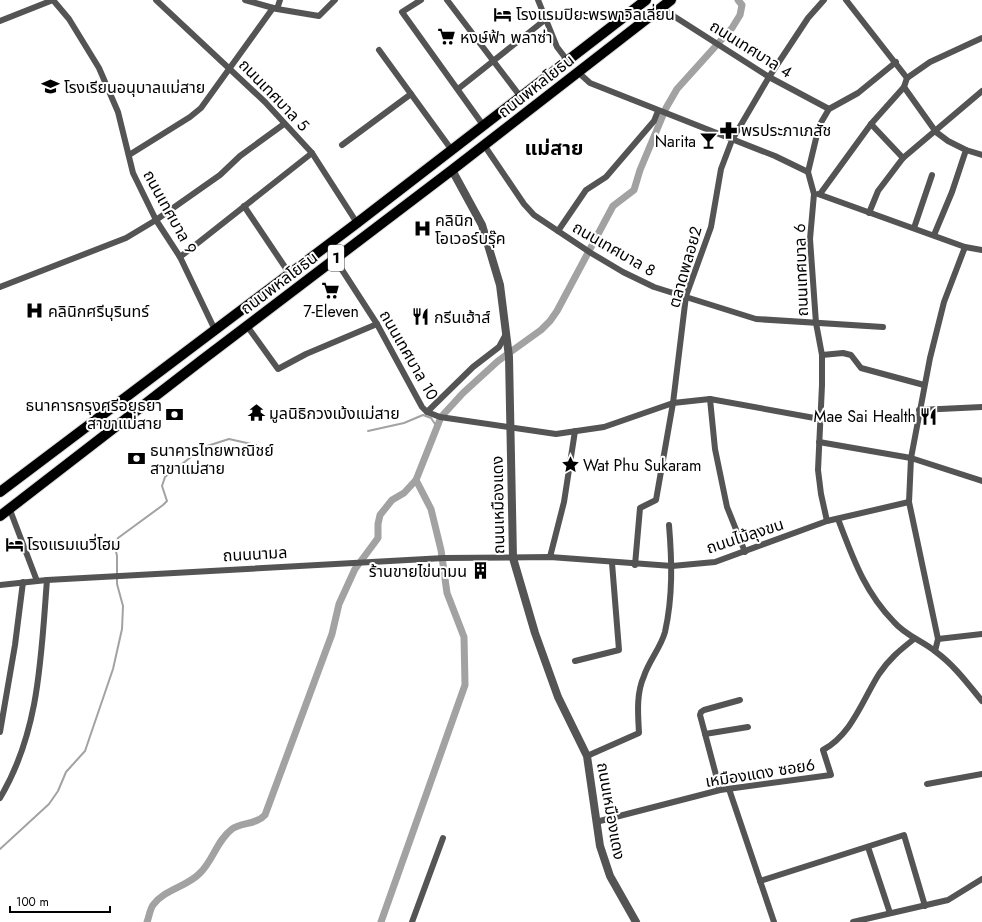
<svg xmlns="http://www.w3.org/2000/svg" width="982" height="922" viewBox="0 0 982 922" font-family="Jost,'Noto Sans Thai',sans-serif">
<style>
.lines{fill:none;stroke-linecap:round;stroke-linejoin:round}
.stream{stroke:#a2a2a2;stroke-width:2}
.canal{stroke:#a2a2a2;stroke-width:7}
.primary-casing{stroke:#dbdbdb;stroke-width:12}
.minor{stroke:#545454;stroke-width:6}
.tertiary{stroke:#545454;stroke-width:8}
.primary{stroke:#000;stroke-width:10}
.labels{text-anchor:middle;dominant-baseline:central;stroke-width:4;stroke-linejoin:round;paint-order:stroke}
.shield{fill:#fff;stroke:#4c4c4c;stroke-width:1}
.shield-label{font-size:15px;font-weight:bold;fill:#000}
.poi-label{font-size:16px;fill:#000;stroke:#fff;text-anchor:start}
.street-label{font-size:16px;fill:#000;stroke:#fff}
.district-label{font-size:20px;font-weight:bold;fill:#000;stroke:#fff}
</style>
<rect width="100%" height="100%" fill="#fff"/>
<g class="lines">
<g class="stream">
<polyline points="368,431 404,423 423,415 431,418 437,427"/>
<polyline points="0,849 49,804 58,791 66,772 85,751 113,669 122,629 123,606 117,584 117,556 115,547 118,538 163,505 167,501 162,486 165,477 204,447 229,439 256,445"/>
</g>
<g class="canal">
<path d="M 147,922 C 149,917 150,909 153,905 C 165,889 186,887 199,874 C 212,863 217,840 232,829 C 242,822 256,825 265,815 L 332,634 L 339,604 L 355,569 L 378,538 L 378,524 L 380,515 L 392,500 L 404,493 L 416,480 L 441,417 L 463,393 L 498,361 L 541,330 L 550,321 L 557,311 L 613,206 L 634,190 L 640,170 L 666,108 L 677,89 L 732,28 L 740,15 L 742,5 L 738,0"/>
<polyline points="381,922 465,685 464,637 447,593 441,550 431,509 416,480"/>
</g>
<defs>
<g id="primary">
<polyline points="0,492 357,223 646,0"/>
<polyline points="0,516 202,360 452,170 671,0"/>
</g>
</defs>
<use href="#primary" class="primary-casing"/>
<g class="minor">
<polyline points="156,0 265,102 312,153 357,223"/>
<polyline points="245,0 277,9 319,16 335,0"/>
<polyline points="421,0 402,12 483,125"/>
<polyline points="447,0 520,96"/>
<polyline points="538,0 557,47 567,60"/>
<polyline points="846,0 907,78"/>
<polyline points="661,8 769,77 829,109"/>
<polyline points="277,9 280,0"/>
<polyline points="0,21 53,0 69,19 99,68 118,112 133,173 156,220 180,257 215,330"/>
<polyline points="379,50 451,149"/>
<polyline points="579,73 590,83 775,156 808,172 814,194 810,239 816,323 822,355 822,385 818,470 821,494 827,521"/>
<polyline points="904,87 936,132 948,141 966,150 952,192 934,235"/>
<polyline points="458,89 546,19"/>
<polyline points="871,124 903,158"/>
<polyline points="342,145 411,94"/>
<polyline points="484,145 524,204 534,215 591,253 623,272 654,287 756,319 883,327"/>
<polyline points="966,150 982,155"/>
<polyline points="129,155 190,117 201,108 273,8"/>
<polyline points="808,172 819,126 829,109 858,93 896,62"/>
<polyline points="818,194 965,247 982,250"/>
<polyline points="820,194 871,124 904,87 907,78 930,62 982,38"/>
<polyline points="244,206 289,273"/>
<polyline points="869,213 878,191 903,158 982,91"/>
<polyline points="914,228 932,175"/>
<polyline points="558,231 586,190 606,177 654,121 658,111"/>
<polyline points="180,257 312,153"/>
<polyline points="335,259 377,324 422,407 427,412 440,417 556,434 604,427 673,403 710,399 820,419"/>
<polyline points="0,287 126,238 156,220 220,175 240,156 284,124"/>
<polyline points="247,326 278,369 306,354 377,324"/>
<polyline points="822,355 843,353 851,355 861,368 924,385"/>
<polyline points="710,399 715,449 727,507 745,552"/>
<polyline points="919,410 982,407"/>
<polyline points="427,412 473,367 499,347 506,334"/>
<polyline points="819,442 911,458 982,481"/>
<polyline points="10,510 37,581"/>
<path d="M 838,519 C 853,558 864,591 894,622 C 906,636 923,641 936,652 C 954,665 968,684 982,701"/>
<polyline points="550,557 564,502 575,431"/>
<polyline points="635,565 640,508 656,500 673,403 686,296 711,227 721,169 732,140 769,77 808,18 824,0"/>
<polyline points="0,585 47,580 444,558 550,557 672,566 715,562 827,521 909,502"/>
<polyline points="938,639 982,634"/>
<polyline points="935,651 938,639 909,502 911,458 930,358 944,302 965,247"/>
<polyline points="575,661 619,650 612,563"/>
<polyline points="0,732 15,645 23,582"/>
<polyline points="705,734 748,727"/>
<path d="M 587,756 L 639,733 C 638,714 636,694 644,676 C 649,661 661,647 665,632 C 673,596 672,561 669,525"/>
<polyline points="927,784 982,774"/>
<polyline points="729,789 774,922"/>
<polyline points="720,790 700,715 701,712 704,710 740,700"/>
<path d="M 0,798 C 40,731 41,655 47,580"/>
<path d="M 596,822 L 720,790 L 831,775 L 823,750 C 852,734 862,701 879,674 C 889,659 900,650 914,639"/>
<polyline points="868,847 890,913"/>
<polyline points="760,881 904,835 925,906"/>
<polyline points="412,922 443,838"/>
<polyline points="853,922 948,900 982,879"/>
</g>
<polyline class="tertiary" points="452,170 482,225 500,285 509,357 513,558 535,633 558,697 587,756 600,846 610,876 636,922"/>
<use href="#primary" class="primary"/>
</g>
<defs>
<symbol id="hotel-bare" viewBox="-9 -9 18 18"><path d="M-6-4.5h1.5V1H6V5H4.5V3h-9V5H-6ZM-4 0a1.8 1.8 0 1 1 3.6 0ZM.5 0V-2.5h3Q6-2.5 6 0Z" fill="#000" stroke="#fff" stroke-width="2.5" paint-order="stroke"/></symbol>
<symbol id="supermarket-bare" viewBox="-9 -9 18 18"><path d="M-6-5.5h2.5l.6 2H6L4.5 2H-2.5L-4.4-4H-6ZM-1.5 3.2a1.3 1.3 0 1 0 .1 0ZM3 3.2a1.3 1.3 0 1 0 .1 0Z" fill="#000" stroke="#fff" stroke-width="2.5" paint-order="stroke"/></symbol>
<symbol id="school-bare" viewBox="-9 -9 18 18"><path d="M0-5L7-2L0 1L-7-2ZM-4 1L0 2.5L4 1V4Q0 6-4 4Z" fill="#000" stroke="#fff" stroke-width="2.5" paint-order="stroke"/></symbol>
<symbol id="pharmacy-bare" viewBox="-9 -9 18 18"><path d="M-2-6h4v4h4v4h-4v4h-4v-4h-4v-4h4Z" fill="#000" stroke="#fff" stroke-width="2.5" paint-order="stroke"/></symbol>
<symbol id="bar-bare" viewBox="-9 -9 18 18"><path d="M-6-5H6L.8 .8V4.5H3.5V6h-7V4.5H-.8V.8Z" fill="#000" stroke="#fff" stroke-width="2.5" paint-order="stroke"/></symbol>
<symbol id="hospital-bare" viewBox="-9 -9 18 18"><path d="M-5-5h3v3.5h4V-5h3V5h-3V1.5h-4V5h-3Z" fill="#000" stroke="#fff" stroke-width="2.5" paint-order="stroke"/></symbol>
<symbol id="restaurant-bare" viewBox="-9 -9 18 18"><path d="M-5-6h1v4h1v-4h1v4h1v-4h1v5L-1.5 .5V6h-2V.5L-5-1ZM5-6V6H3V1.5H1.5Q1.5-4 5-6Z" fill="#000" stroke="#fff" stroke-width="2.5" paint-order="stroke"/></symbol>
<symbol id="temple-bare" viewBox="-9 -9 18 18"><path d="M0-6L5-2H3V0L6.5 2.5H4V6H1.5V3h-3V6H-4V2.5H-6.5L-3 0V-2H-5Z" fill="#000" stroke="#fff" stroke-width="2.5" paint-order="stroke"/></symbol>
<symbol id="bank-bare" viewBox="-9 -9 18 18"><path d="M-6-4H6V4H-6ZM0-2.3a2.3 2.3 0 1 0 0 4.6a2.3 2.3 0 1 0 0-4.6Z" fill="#000" stroke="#fff" stroke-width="2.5" paint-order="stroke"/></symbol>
<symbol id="sight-bare" viewBox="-9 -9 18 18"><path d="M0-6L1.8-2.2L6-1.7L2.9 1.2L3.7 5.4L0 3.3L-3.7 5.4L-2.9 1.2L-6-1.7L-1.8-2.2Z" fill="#000" stroke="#fff" stroke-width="2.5" paint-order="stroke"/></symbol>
<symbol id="building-bare" viewBox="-9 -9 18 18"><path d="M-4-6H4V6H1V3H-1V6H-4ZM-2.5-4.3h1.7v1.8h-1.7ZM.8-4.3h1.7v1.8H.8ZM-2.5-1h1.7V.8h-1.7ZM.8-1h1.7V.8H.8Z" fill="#000" stroke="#fff" stroke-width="2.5" paint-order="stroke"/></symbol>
</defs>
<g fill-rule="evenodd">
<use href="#hotel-bare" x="490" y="2" width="25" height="25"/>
<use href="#supermarket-bare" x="434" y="24" width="25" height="25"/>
<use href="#school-bare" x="38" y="74" width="25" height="25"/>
<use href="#pharmacy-bare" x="716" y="118" width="25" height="25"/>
<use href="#bar-bare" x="696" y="128" width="25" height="25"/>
<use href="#hospital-bare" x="410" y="216" width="25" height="25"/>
<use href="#supermarket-bare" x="318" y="278" width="25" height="25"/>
<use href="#hospital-bare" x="22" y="298" width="25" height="25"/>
<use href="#restaurant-bare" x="408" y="304" width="25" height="25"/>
<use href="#temple-bare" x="244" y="400" width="25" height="25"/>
<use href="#bank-bare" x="162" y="402" width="25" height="25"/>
<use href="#restaurant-bare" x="916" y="404" width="25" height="25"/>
<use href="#bank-bare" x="124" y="446" width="25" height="25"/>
<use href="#sight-bare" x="558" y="452" width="25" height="25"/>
<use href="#hotel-bare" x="2" y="532" width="25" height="25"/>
<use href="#building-bare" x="468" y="558" width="25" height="25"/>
</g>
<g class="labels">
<rect class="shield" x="328" y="245" width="16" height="26" rx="3"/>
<g class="shield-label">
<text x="336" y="258">1</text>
</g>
<g class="poi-label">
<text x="516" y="14">โรงแรมปิยะพรพาวิลเลี่ยน</text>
<text x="460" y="37">หงษ์ฟ้า พลาซ่า</text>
<text x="64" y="87">โรงเรียนอนุบาลแม่สาย</text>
<text x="741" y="130">พรประภาเภสัช</text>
<text x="696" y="141" text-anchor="end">Narita</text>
<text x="435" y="220">คลินิก<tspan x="435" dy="18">โอเวอร์บรุ๊ค</tspan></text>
<text x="48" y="311">คลินิกศรีบุรินทร์</text>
<text x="331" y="311" text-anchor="middle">7-Eleven</text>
<text x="434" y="317">กรีนเฮ้าส์</text>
<text x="162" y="405" text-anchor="end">ธนาคารกรุงศรีอยุธยา<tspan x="162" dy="18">สาขาแม่สาย</tspan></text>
<text x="269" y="413">มูลนิธิกวงเม้งแม่สาย</text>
<text x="916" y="416" text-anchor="end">Mae Sai Health</text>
<text x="150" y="450">ธนาคารไทยพาณิชย์<tspan x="150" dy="18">สาขาแม่สาย</tspan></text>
<text x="583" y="465">Wat Phu Sukaram</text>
<text x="27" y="544">โรงแรมเนวี่โฮม</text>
<text x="467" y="571" text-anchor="end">ร้านขายไข่นามน</text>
</g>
<g class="street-label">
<text transform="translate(751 49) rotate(32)">ถนนเทศบาล 4</text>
<text transform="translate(536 86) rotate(-38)">ถนนพหลโยธิน</text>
<text transform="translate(274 95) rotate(46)">ถนนเทศบาล 5</text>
<text transform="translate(170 212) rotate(61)">ถนนเทศบาล 9</text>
<text transform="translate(614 249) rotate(30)">ถนนเทศบาล 8</text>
<text transform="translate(685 267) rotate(-74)">ตลาดพลอย2</text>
<text transform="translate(801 270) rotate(-92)">ถนนเทศบาล 6</text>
<text transform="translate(279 283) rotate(-37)">ถนนพหลโยธิน</text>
<text transform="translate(409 355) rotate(60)">ถนนเทศบาล 10</text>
<text transform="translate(498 505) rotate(-91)">ถนนเหมืองแดง</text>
<text transform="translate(745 536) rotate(-18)">ถนนไม้ลุงขน</text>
<text transform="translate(255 554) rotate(-3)">ถนนนามล</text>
<text transform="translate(760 773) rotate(-9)">เหมืองแดง ซอย6</text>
<text transform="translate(611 811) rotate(80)">ถนนเหมืองแดง</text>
</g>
<g class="district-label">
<text x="554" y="148">แม่สาย</text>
</g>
</g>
<path d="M10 906v6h100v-6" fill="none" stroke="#000000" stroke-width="2"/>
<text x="16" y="906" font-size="12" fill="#000000" stroke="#ffffff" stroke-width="3" paint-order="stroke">100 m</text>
</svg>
